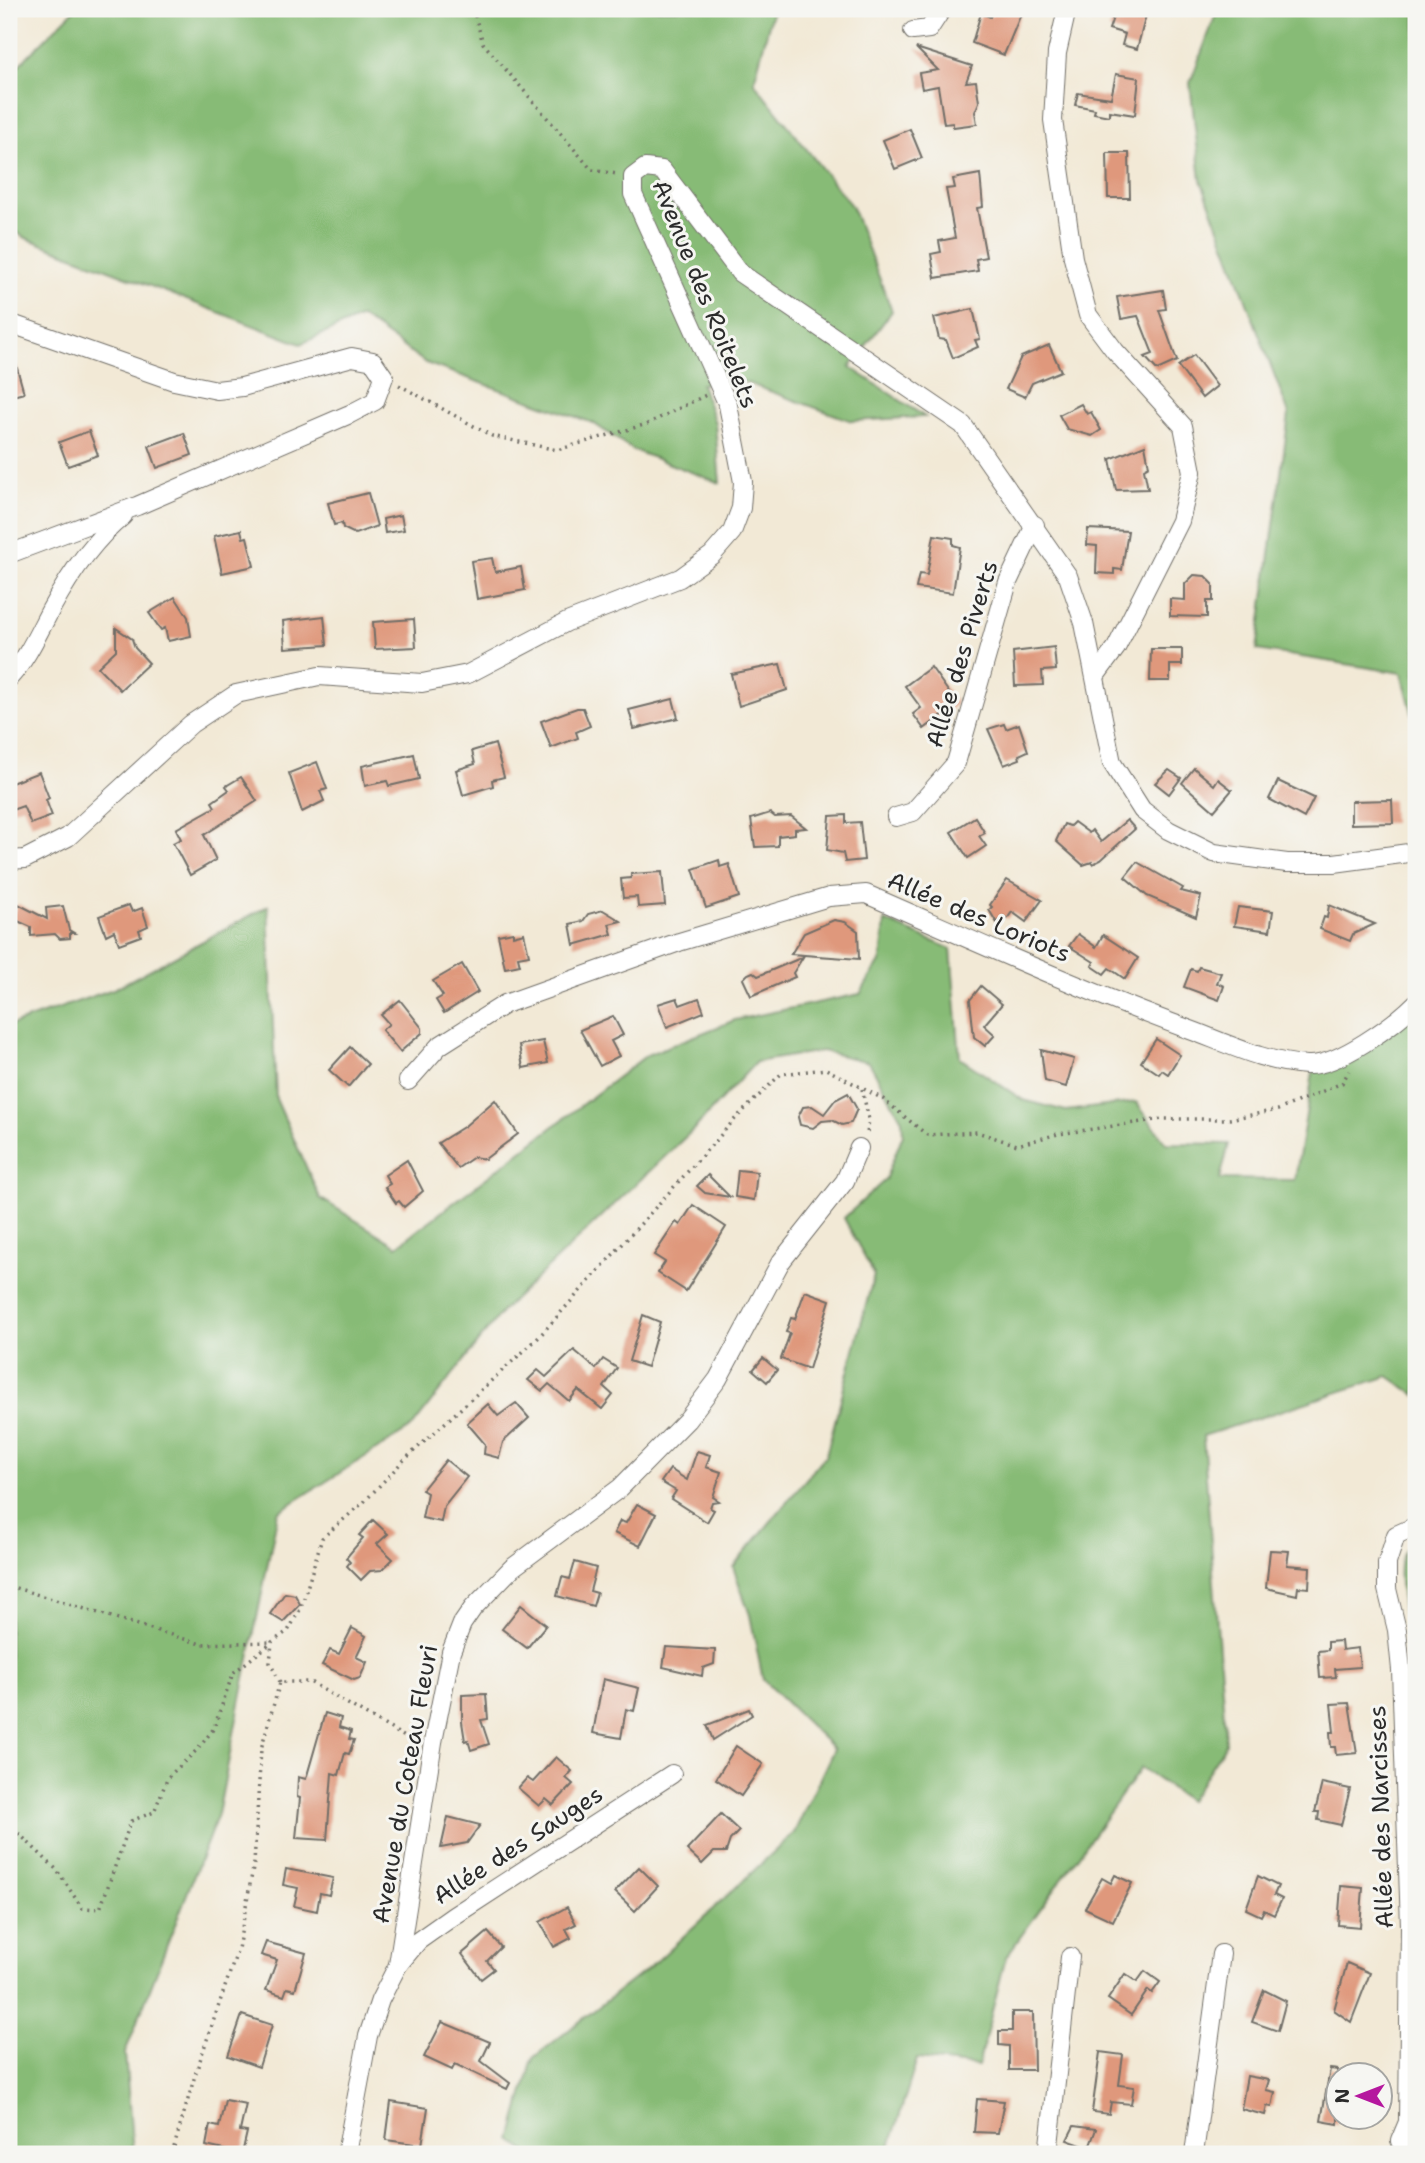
<svg xmlns="http://www.w3.org/2000/svg" width="1425" height="2163" viewBox="0 0 1425 2163" font-family="'Shantell Sans',sans-serif">
<style>
.forest{fill:#87bb76;stroke:#597350;stroke-width:2}
.building{fill:#df987b}
.lines{fill:none;stroke-linecap:round;stroke-linejoin:round}
.minor-casing{stroke:#716e67;stroke-width:20}
.path{stroke:#716e67;stroke-width:3.5;stroke-dasharray:2 5;stroke-linecap:butt}
.minor{stroke:#fff;stroke-width:18}
.labels{text-anchor:middle;dominant-baseline:central;stroke-width:6;stroke-linejoin:round;paint-order:stroke}
.street-label{font-size:24px;fill:#2b2b2b;stroke:#f6f6f2}
</style>
<rect width="100%" height="100%" fill="#f6f6f2"/>
<filter id="ink" filterUnits="userSpaceOnUse"><feTurbulence type="fractalNoise" baseFrequency=".0143" numOctaves="2"/><feDisplacementMap in="SourceGraphic" scale="14" xChannelSelector="R" yChannelSelector="G"/><feConvolveMatrix kernelMatrix="1 2 1 2 8 2 1 2 1" color-interpolation-filters="sRGB"/></filter>
<filter id="wash" filterUnits="userSpaceOnUse"><feTurbulence type="fractalNoise" baseFrequency=".00686" numOctaves="4" result="noise"/><feDisplacementMap in="SourceGraphic" scale="28" xChannelSelector="R" yChannelSelector="G"/><feGaussianBlur stdDeviation="1.57" result="paint"/><feColorMatrix in="noise" values="0 0 0 0 0 0 0 0 0 0 0 0 0 0 0 0 0 1.4 0 .05"/><feComposite in="paint" operator="in"/></filter>
<g filter="url(#wash)">
<rect width="100%" height="100%" fill="#f2e9d6"/>
<g class="forest">
<polygon points="75,9 773,9 754,82 852,207 892,311 850,367 925,417 852,421 736,379 701,384 715,423 720,483 633,450 593,423 426,363 361,317 301,344 26,238 9,228 9,66 16,68"/>
<polygon points="1218,9 1416,9 1416,728 1402,673 1257,650 1289,414 1201,180 1190,83"/>
<polygon points="268,906 276,1099 320,1198 397,1246 647,1055 735,1020 860,994 881,960 885,921 951,949 960,1058 1023,1100 1066,1111 1136,1102 1166,1143 1229,1144 1220,1179 1295,1180 1313,1073 1416,1007 1416,1395 1388,1376 1203,1436 1226,1744 1189,1801 1141,1768 1006,1957 978,2066 917,2059 889,2150 900,2154 529,2154 511,2140 533,2058 656,1962 794,1833 834,1749 763,1680 750,1615 733,1567 826,1455 874,1275 844,1218 885,1180 903,1134 902,1120 869,1062 822,1051 756,1062 696,1127 503,1310 412,1427 278,1512 218,1814 125,2053 133,2154 9,2154 9,1026 116,988"/>
<path d="M 1416,1541 L 1416,1626 L 1404,1616 C 1402,1593 1390,1553 1416,1541 Z"/>
</g>
<g id="blocks">
<g class="building">
<polygon points="994,9 1023,9 1004,55 972,43 981,13 990,17"/>
<polygon points="1116,9 1147,11 1137,49 1122,45 1125,34 1109,29"/>
<polygon points="916,48 972,66 966,82 976,81 979,102 975,112 977,124 953,127 953,123 944,124 938,86 922,89 919,73 938,70"/>
<polygon points="1116,74 1139,78 1135,115 1109,111 1109,116 1094,113 1095,109 1075,105 1078,93 1111,98"/>
<polygon points="910,129 922,158 895,169 883,140"/>
<polygon points="1107,153 1129,153 1130,198 1108,198"/>
<polygon points="980,174 983,207 977,208 986,257 976,259 978,271 935,278 931,254 941,252 939,241 955,238 946,189 955,188 953,179"/>
<polygon points="1163,290 1166,309 1159,310 1177,361 1157,370 1145,357 1153,354 1138,316 1121,319 1117,297"/>
<polygon points="973,309 980,339 975,340 978,347 953,358 946,340 939,339 934,318"/>
<polygon points="1049,345 1061,371 1032,383 1025,397 1006,389 1021,357"/>
<polygon points="9,354 13,354 24,393 9,397"/>
<polygon points="1194,355 1217,386 1202,398 1178,366"/>
<polygon points="1081,404 1087,414 1091,412 1101,430 1092,436 1067,429 1059,415"/>
<polygon points="89,431 98,455 68,466 59,442"/>
<polygon points="184,433 192,455 157,468 149,446"/>
<polygon points="1145,445 1149,466 1144,469 1148,489 1116,490 1110,459"/>
<polygon points="368,493 377,526 355,534 343,528 342,523 334,525 328,503"/>
<polygon points="401,515 404,530 385,533 383,519"/>
<polygon points="1088,529 1128,531 1122,570 1114,569 1114,574 1096,573 1097,546 1087,545"/>
<polygon points="241,530 243,538 247,537 254,566 222,573 214,536"/>
<polygon points="934,535 953,538 953,545 960,547 953,593 916,588 919,574 927,575"/>
<polygon points="492,558 495,572 521,567 525,590 477,599 471,561"/>
<polygon points="1194,575 1205,576 1213,584 1213,601 1207,601 1207,617 1170,616 1170,599 1185,600 1185,584"/>
<polygon points="175,597 188,617 191,636 168,641 165,628 161,630 149,613"/>
<polygon points="324,616 327,645 285,648 283,621"/>
<polygon points="414,619 416,647 375,649 373,622"/>
<polygon points="116,628 132,639 135,648 149,663 120,690 98,667 116,650"/>
<polygon points="1054,647 1056,670 1042,671 1043,685 1015,686 1013,652"/>
<polygon points="1151,649 1182,649 1182,665 1170,665 1170,681 1150,681"/>
<polygon points="780,664 787,690 739,706 731,674"/>
<polygon points="931,667 957,704 924,729 913,714 921,708 905,686"/>
<polygon points="673,699 678,718 634,729 629,710"/>
<polygon points="577,708 583,708 590,726 576,732 578,738 551,748 541,721"/>
<polygon points="1004,724 1006,729 1019,724 1028,751 1019,755 1020,759 1004,765 988,729"/>
<polygon points="495,744 504,777 492,780 493,786 463,795 456,770 475,764 472,751"/>
<polygon points="414,754 419,779 389,786 387,781 365,786 362,766"/>
<polygon points="317,762 327,789 320,791 324,801 302,812 289,773"/>
<polygon points="1194,768 1214,785 1218,779 1232,790 1214,811 1182,783"/>
<polygon points="1169,770 1181,778 1169,794 1155,783"/>
<polygon points="39,772 49,798 46,800 52,816 31,824 23,806 9,811 9,784"/>
<polygon points="241,777 257,801 204,835 216,860 190,875 173,843 181,839 176,829 215,807 212,802 229,790 226,786"/>
<polygon points="1278,781 1314,798 1304,818 1269,799"/>
<polygon points="1392,800 1393,823 1351,824 1351,801"/>
<polygon points="770,813 775,817 791,816 806,828 795,829 795,834 778,836 778,846 755,847 751,819"/>
<polygon points="846,815 846,823 860,822 864,860 845,862 843,853 827,850 830,816"/>
<polygon points="975,817 985,833 979,836 986,846 968,858 951,832"/>
<polygon points="1127,820 1135,829 1101,860 1093,864 1092,862 1083,865 1056,841 1064,824 1070,826 1074,822 1089,833 1092,830 1101,842"/>
<polygon points="719,860 720,867 729,864 739,897 706,908 693,869"/>
<polygon points="1137,862 1183,888 1181,891 1201,896 1196,917 1147,896 1125,877"/>
<polygon points="662,872 665,905 638,907 637,897 623,898 621,879 631,878 631,874"/>
<polygon points="1007,880 1042,900 1026,922 1012,912 1007,919 1003,916 997,923 989,910 992,907 990,905"/>
<polygon points="18,904 47,919 46,908 63,906 69,930 74,933 70,933 70,938 60,939 55,934 31,936 31,927 11,918"/>
<polygon points="129,905 132,912 142,908 148,926 139,930 141,936 119,944 114,931 106,935 99,916"/>
<polygon points="1329,905 1375,924 1353,934 1350,941 1320,929 1324,917 1327,918"/>
<polygon points="1238,907 1273,911 1270,931 1234,926"/>
<polygon points="603,910 621,921 609,924 612,934 574,945 570,924 583,921 588,914"/>
<polygon points="834,920 845,922 858,931 859,959 791,954 804,933"/>
<polygon points="513,932 513,936 524,933 529,955 518,957 520,965 505,968 498,935"/>
<polygon points="1078,934 1096,947 1103,935 1138,958 1125,979 1109,968 1104,974 1092,966 1094,962 1069,946"/>
<polygon points="803,957 793,973 795,977 751,996 743,979 748,974 753,972 758,976"/>
<polygon points="462,964 478,992 444,1013 436,1000 443,996 433,981"/>
<polygon points="1199,967 1221,973 1217,983 1224,986 1219,1000 1184,987 1191,969 1197,971"/>
<polygon points="981,986 1002,1004 984,1025 995,1035 985,1046 974,1037 970,1000"/>
<polygon points="677,998 680,1005 699,998 704,1012 667,1027 658,1004"/>
<polygon points="400,1000 422,1028 422,1033 400,1052 382,1030 389,1024 381,1015"/>
<polygon points="613,1016 623,1035 611,1041 619,1056 600,1066 580,1030"/>
<polygon points="1156,1039 1180,1055 1168,1074 1162,1070 1159,1074 1141,1062"/>
<polygon points="543,1041 548,1063 523,1068 519,1045"/>
<polygon points="350,1047 368,1064 348,1087 329,1070"/>
<polygon points="1041,1050 1074,1059 1066,1087 1045,1081"/>
<polygon points="848,1093 857,1109 851,1123 842,1125 832,1120 822,1121 813,1128 800,1125 798,1117 803,1107 812,1106 824,1114 835,1100"/>
<polygon points="495,1100 518,1134 485,1159 474,1157 458,1168 438,1143 465,1126"/>
<polygon points="407,1160 423,1191 404,1207 399,1201 396,1203 385,1187 390,1184 385,1175"/>
<polygon points="738,1170 757,1172 754,1200 735,1197"/>
<polygon points="708,1175 730,1197 705,1193 697,1186"/>
<polygon points="693,1205 726,1227 686,1291 658,1273 665,1262 654,1255 676,1222 680,1225"/>
<polygon points="805,1291 830,1300 809,1369 781,1359 790,1333 786,1332 791,1318 795,1319"/>
<polygon points="643,1315 660,1322 647,1367 629,1361"/>
<polygon points="574,1350 596,1369 603,1359 617,1368 604,1387 613,1395 602,1409 578,1390 569,1401 549,1384 542,1391 528,1380 538,1370 546,1377"/>
<polygon points="763,1358 777,1370 767,1382 753,1370"/>
<polygon points="516,1403 529,1418 503,1442 499,1458 484,1454 485,1444 467,1423 488,1404 498,1416"/>
<polygon points="697,1451 710,1455 706,1467 721,1472 713,1497 719,1501 712,1502 710,1508 714,1510 707,1522 671,1499 676,1491 661,1482 670,1469 687,1480"/>
<polygon points="446,1460 467,1477 444,1506 441,1522 422,1518 427,1493 422,1490"/>
<polygon points="637,1504 656,1514 640,1546 614,1533 620,1521 626,1523"/>
<polygon points="373,1520 388,1534 377,1544 393,1559 382,1570 370,1571 361,1580 347,1566 350,1562 346,1558 363,1538 359,1535"/>
<polygon points="1270,1550 1289,1551 1287,1565 1310,1567 1309,1588 1298,1587 1297,1595 1266,1588"/>
<polygon points="575,1562 596,1568 590,1591 597,1593 593,1606 557,1596 562,1577 570,1579"/>
<polygon points="285,1593 295,1595 300,1604 283,1622 270,1614"/>
<polygon points="521,1605 546,1625 527,1648 502,1629"/>
<polygon points="352,1628 366,1636 356,1657 367,1662 360,1678 354,1680 322,1665 330,1650 339,1654"/>
<polygon points="1341,1641 1342,1650 1358,1648 1360,1667 1335,1669 1336,1677 1320,1678 1318,1651 1328,1650 1328,1642"/>
<polygon points="666,1647 715,1650 714,1664 703,1668 702,1676 663,1667"/>
<polygon points="603,1679 639,1688 634,1711 626,1709 621,1738 593,1733"/>
<polygon points="486,1694 488,1719 481,1720 489,1744 471,1750 468,1740 465,1741 462,1722 462,1695"/>
<polygon points="1349,1703 1357,1753 1336,1755 1335,1747 1331,1747 1330,1732 1334,1732 1331,1704"/>
<polygon points="749,1709 752,1715 713,1740 707,1725"/>
<polygon points="325,1713 341,1718 339,1727 351,1731 349,1739 354,1740 349,1754 345,1753 339,1775 332,1773 327,1840 296,1838 300,1798 297,1797 298,1777 306,1779"/>
<polygon points="736,1746 763,1764 741,1796 716,1779"/>
<polygon points="556,1757 572,1771 566,1778 573,1784 553,1805 546,1799 539,1806 518,1788 527,1778 533,1782"/>
<polygon points="1322,1783 1350,1789 1341,1825 1318,1820 1319,1812 1315,1812"/>
<polygon points="721,1814 739,1831 730,1840 726,1852 714,1852 702,1864 687,1850"/>
<polygon points="448,1817 480,1825 467,1843 441,1848"/>
<polygon points="639,1867 658,1886 635,1911 615,1892"/>
<polygon points="286,1869 333,1878 329,1895 320,1893 317,1911 294,1906 298,1888 283,1885"/>
<polygon points="1115,1875 1132,1883 1113,1921 1085,1908 1102,1878 1111,1883"/>
<polygon points="1258,1876 1278,1886 1274,1895 1282,1899 1274,1915 1264,1910 1261,1916 1246,1909"/>
<polygon points="1341,1886 1363,1888 1360,1927 1338,1925"/>
<polygon points="567,1907 576,1924 566,1929 571,1938 554,1947 540,1922"/>
<polygon points="488,1932 501,1947 487,1961 494,1969 481,1979 462,1954"/>
<polygon points="266,1942 306,1953 295,1990 287,1988 284,1996 266,1990 277,1960 261,1955"/>
<polygon points="1347,1963 1370,1973 1351,2022 1334,2010"/>
<polygon points="1145,1971 1160,1982 1152,1993 1148,1990 1131,2015 1108,1999 1125,1974 1137,1982"/>
<polygon points="1264,1990 1286,2001 1278,2031 1252,2022"/>
<polygon points="1012,2012 1033,2012 1034,2070 1009,2070 1009,2046 999,2045 999,2031 1012,2031"/>
<polygon points="242,2015 272,2025 259,2067 228,2056"/>
<polygon points="442,2022 490,2042 481,2061 510,2083 507,2089 455,2064 452,2070 424,2057"/>
<polygon points="1100,2052 1123,2055 1119,2085 1134,2087 1131,2104 1111,2102 1109,2114 1092,2112"/>
<polygon points="1330,2069 1338,2070 1338,2124 1321,2121"/>
<polygon points="1247,2076 1269,2080 1266,2090 1275,2092 1272,2107 1267,2106 1265,2115 1241,2109"/>
<polygon points="977,2099 1004,2101 998,2133 974,2132"/>
<polygon points="225,2100 246,2104 240,2131 247,2132 242,2154 206,2146 210,2125 219,2127"/>
<polygon points="391,2102 428,2108 422,2145 386,2140"/>
<polygon points="1074,2126 1096,2129 1089,2148 1067,2140"/>
</g>
</g>
</g>
<g filter="url(#ink)">
<use href="#blocks" fill-opacity="0" stroke="#716e67" stroke-width="2"/>
<g class="lines">
<defs>
<g id="minor">
<polyline points="1067,9 1057,53 1053,120 1073,258 1088,315 1115,351 1183,426 1192,472 1180,521 1116,648 1096,675"/>
<polyline points="913,31 929,29 942,9"/>
<polyline points="9,323 174,381 217,390 242,387 352,357 373,361 384,377 375,401 350,414 137,506 9,554"/>
<path d="M 9,678 C 27,659 38,633 51,609 C 69,576 93,540 123,516"/>
<polyline points="896,817 913,812 956,763 1008,582 1035,525"/>
<polyline points="9,860 25,859 68,837 191,724 236,694 319,676 422,683 468,674 567,622 680,578 712,555 732,532 741,508 743,482 728,405 633,194 633,177 645,168 662,170 740,273 963,425 1068,576 1084,623 1112,763 1142,810 1168,830 1214,853 1287,863 1334,863 1416,852"/>
<path d="M 408,1081 L 439,1046 L 505,1004 L 679,942 L 829,897 L 866,894 C 972,940 1077,988 1185,1028 C 1224,1042 1265,1063 1307,1065 C 1337,1067 1395,1024 1416,1003"/>
<polyline points="398,1965 418,1941 452,1917 672,1774"/>
<polyline points="1408,2122 1410,1926 1401,1670 1397,1630 1387,1589 1387,1563 1396,1535 1416,1526"/>
<polyline points="346,2154 368,2036 380,2000 398,1965 433,1742 451,1652 462,1624 473,1608 512,1568 620,1488 687,1420 718,1379 780,1263 845,1181 859,1148"/>
<polyline points="1048,2154 1070,1957"/>
<polyline points="1194,2154 1221,1954"/>
<polyline points="1411,2154 1400,2141 1408,2122 1416,2120"/>
</g>
</defs>
<use href="#minor" class="minor-casing"/>
<g class="path">
<polyline points="473,9 483,43 592,170 617,174"/>
<polyline points="399,385 492,436 557,450 647,424 706,395"/>
<polyline points="862,1089 869,1120 867,1133"/>
<polyline points="9,1586 201,1644 271,1642"/>
<polyline points="280,1682 270,1663 272,1642 288,1631 301,1608 322,1538 364,1502 402,1462 537,1339 736,1118 781,1074 826,1069 883,1099 927,1135 977,1132 1017,1145 1058,1134 1163,1119 1229,1119 1278,1110 1342,1083 1349,1071"/>
<polyline points="9,1833 13,1828 56,1869 82,1908 100,1909 131,1821 154,1812 168,1777 199,1748 214,1728 233,1673 270,1644"/>
<polyline points="172,2154 196,2072 238,1949 254,1863 261,1749 280,1682 310,1682 405,1737 417,1739"/>
</g>
<use href="#minor" class="minor"/>
</g>
</g>
<g class="labels">
<g class="street-label">
<text transform="translate(705 294) rotate(68)">Avenue des Roitelets</text>
<text transform="translate(962 654) rotate(-73)">Allée des Piverts</text>
<text transform="translate(979 917) rotate(23)">Allée des Loriots</text>
<text transform="translate(405 1784) rotate(-80)">Avenue du Coteau Fleuri</text>
<text transform="translate(1381 1817) rotate(-92)">Allée des Narcisses</text>
<text transform="translate(518 1845) rotate(-33)">Allée des Sauges</text>
</g>
</g>
<rect width="1425" height="2163" fill="none" stroke="#f6f6f2" stroke-width="35"/>
<g transform="translate(1359 2096) rotate(270)"><circle r="33" fill="#f6f6f2" stroke="#a5a5a2" stroke-width="2"/>
<path d="M0-5L12 26L0 18L-12 26Z" fill="#b5179e"/>
<text y="-10" font-size="19" font-weight="bold" text-anchor="middle" fill="#2b2b2b">N</text>
</g>
</svg>
